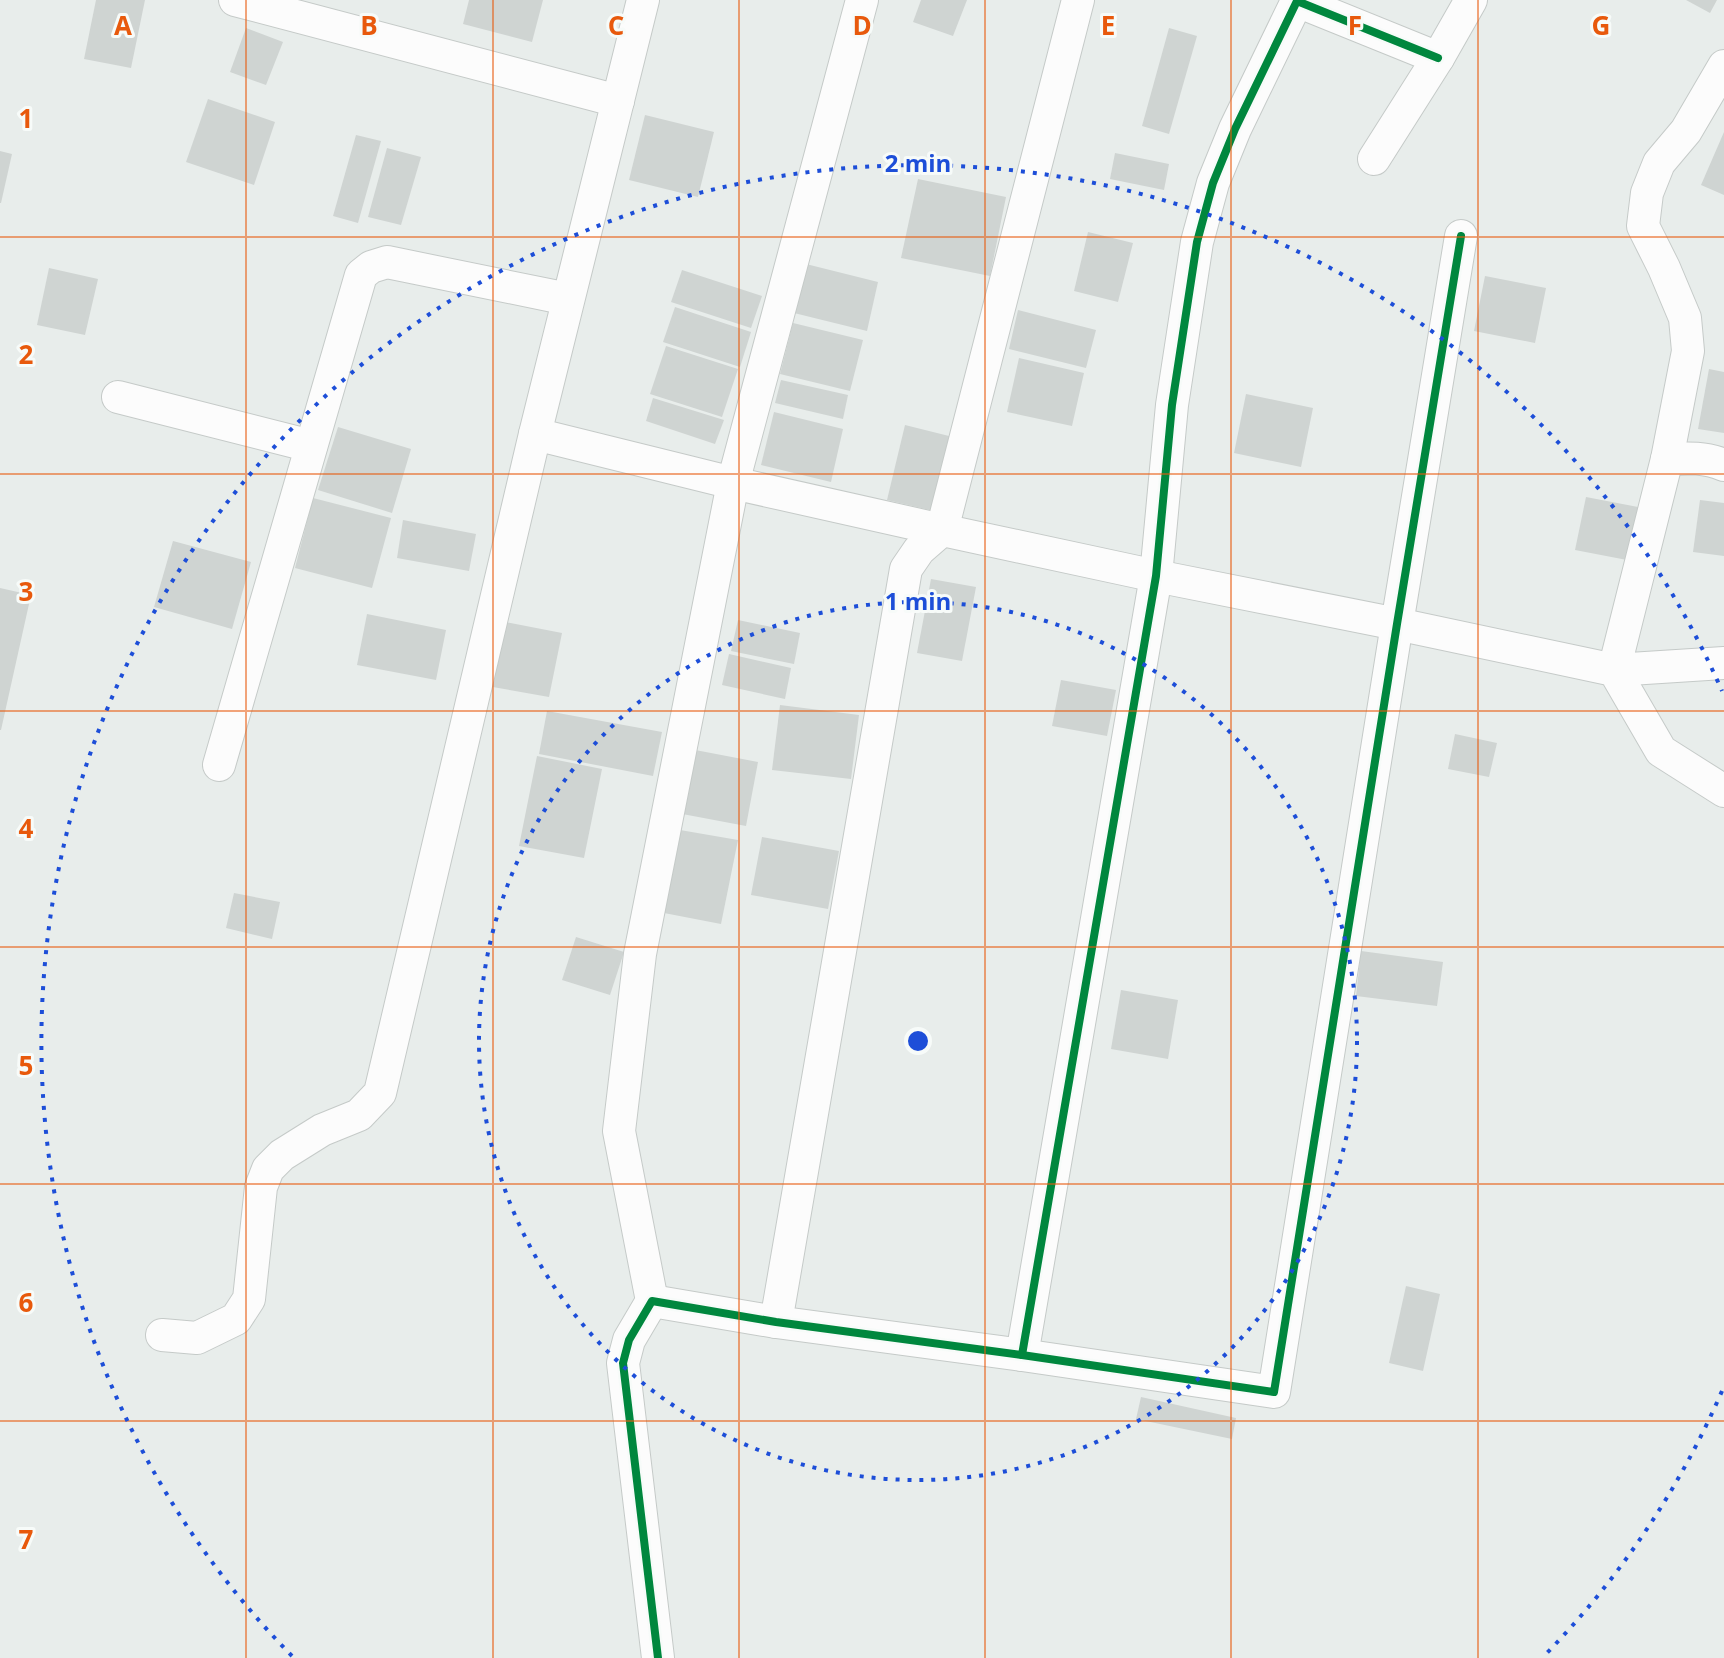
<svg xmlns="http://www.w3.org/2000/svg" width="1724" height="1658" viewBox="0 0 1724 1658" font-family="'Open Sans',sans-serif">
<style>
.building{fill:#cfd4d2}
.lines{fill:none;stroke-linecap:round;stroke-linejoin:round}
.minor-casing{stroke:#c5cac8;stroke-width:34}
.minor{stroke:#fcfcfc;stroke-width:32}
.cycleway-casing{stroke:#f7fbf9;stroke-width:13}
.cycleway{stroke:#00873e;stroke-width:8}
.grid{fill:none;stroke:#e8590c;stroke-width:2;stroke-opacity:0.55}
.ring{fill:none;stroke:#1d4ed8;stroke-width:4;stroke-dasharray:4 8}
.grid-label{font-size:26px;text-anchor:middle;font-weight:bold;fill:#e8590c;stroke:#f7fbf9;stroke-width:6;stroke-linejoin:round;paint-order:stroke}
.centre{fill:#1d4ed8;stroke:#f7fbf9;stroke-width:4}
.ring-label{font-size:24px;text-anchor:middle;font-weight:bold;fill:#1d4ed8;stroke:#f7fbf9;stroke-width:6;stroke-linejoin:round;paint-order:stroke}
</style>
<rect width="100%" height="100%" fill="#e8edeb"/>
<g class="building">
<polygon points="96,0 145,0 131,68 84,59"/>
<polygon points="469,0 543,0 532,42 463,24"/>
<polygon points="921,0 967,0 953,36 913,22"/>
<polygon points="1686,0 1717,0 1710,13"/>
<polygon points="246,28 283,42 266,85 230,72"/>
<polygon points="1169,28 1197,36 1169,134 1142,126"/>
<polygon points="208,99 275,122 254,185 186,162"/>
<polygon points="645,115 714,132 698,197 629,180"/>
<polygon points="1724,132 1724,195 1701,185"/>
<polygon points="356,135 381,141 358,223 333,216"/>
<polygon points="387,148 421,157 401,225 368,217"/>
<polygon points="0,151 12,154 1,203 0,203"/>
<polygon points="1115,153 1169,164 1164,190 1110,179"/>
<polygon points="918,179 1006,197 990,276 901,258"/>
<polygon points="1088,232 1133,243 1118,302 1074,291"/>
<polygon points="806,264 878,282 867,331 794,313"/>
<polygon points="49,268 98,279 85,335 37,325"/>
<polygon points="682,270 762,296 751,328 671,302"/>
<polygon points="1485,276 1546,288 1535,343 1474,331"/>
<polygon points="675,307 751,332 740,367 663,342"/>
<polygon points="1018,310 1096,330 1086,368 1009,349"/>
<polygon points="793,323 863,340 850,391 780,374"/>
<polygon points="666,346 738,369 722,417 650,394"/>
<polygon points="1019,358 1084,373 1072,426 1007,412"/>
<polygon points="1709,369 1724,372 1724,433 1698,429"/>
<polygon points="781,380 848,395 843,419 775,403"/>
<polygon points="1246,394 1313,408 1301,467 1234,453"/>
<polygon points="653,398 724,420 715,444 646,421"/>
<polygon points="774,412 843,429 831,482 761,465"/>
<polygon points="905,425 961,439 943,513 887,500"/>
<polygon points="338,427 411,449 392,513 318,490"/>
<polygon points="1586,497 1638,507 1627,560 1575,550"/>
<polygon points="313,498 391,518 372,588 295,568"/>
<polygon points="1700,500 1724,503 1724,556 1693,552"/>
<polygon points="403,520 476,534 469,571 397,558"/>
<polygon points="173,541 251,562 232,629 154,607"/>
<polygon points="931,579 976,587 962,661 917,653"/>
<polygon points="0,588 31,595 1,730 0,730"/>
<polygon points="367,614 446,630 436,680 357,665"/>
<polygon points="738,620 800,633 794,664 731,651"/>
<polygon points="500,621 562,633 549,697 487,686"/>
<polygon points="729,654 791,668 785,699 722,685"/>
<polygon points="1061,680 1116,690 1107,736 1052,726"/>
<polygon points="780,705 859,715 851,779 772,770"/>
<polygon points="547,711 662,732 653,776 539,754"/>
<polygon points="1455,734 1497,743 1489,777 1448,769"/>
<polygon points="690,749 758,762 746,826 677,813"/>
<polygon points="537,756 602,769 584,858 519,846"/>
<polygon points="680,830 738,840 721,924 664,913"/>
<polygon points="762,837 839,851 828,909 751,895"/>
<polygon points="234,893 280,902 272,939 226,928"/>
<polygon points="576,937 624,952 610,995 562,980"/>
<polygon points="1361,951 1443,962 1437,1006 1356,996"/>
<polygon points="1121,990 1178,1000 1168,1059 1111,1049"/>
<polygon points="1406,1286 1440,1294 1423,1371 1389,1363"/>
<polygon points="1141,1397 1236,1418 1232,1439 1136,1419"/>
</g>
<g class="lines">
<defs>
<g id="minor">
<polyline points="235,0 618,101"/>
<polyline points="1724,66 1686,131 1659,163 1647,193 1643,226 1664,268 1685,318 1688,351 1667,459 1614,670 1724,663"/>
<polyline points="1374,159 1438,58 1471,0"/>
<polyline points="118,397 311,446"/>
<polyline points="535,434 733,483 942,530 1156,576 1397,624 1614,670 1661,751 1724,791"/>
<path d="M 1667,459 C 1688,458 1705,457 1724,465"/>
<polyline points="219,765 361,275 371,267 387,262 568,299"/>
<polyline points="652,1301 619,1131 640,954 733,483 862,0"/>
<polyline points="776,1322 906,569 919,550 942,530 1078,0"/>
<polyline points="162,1335 197,1338 236,1319 249,1299 261,1187 268,1169 282,1155 322,1130 359,1115 380,1093 535,434 643,0"/>
<polyline points="1022,1355 1156,576 1172,405 1197,242 1213,183 1235,129 1297,1 1438,58"/>
<polyline points="658,1658 623,1363 629,1340 652,1301 776,1322 1022,1355 1274,1392 1397,624 1461,236"/>
</g>
</defs>
<use href="#minor" class="minor-casing"/>
<use href="#minor" class="minor"/>
<defs>
<g id="cycleway">
<polyline points="1022,1355 1156,576 1172,405 1197,242 1213,183 1235,129 1297,1 1438,58"/>
<polyline points="658,1658 623,1363 629,1340 652,1301 776,1322 1022,1355 1274,1392 1397,624 1461,236"/>
</g>
</defs>
<use href="#cycleway" class="cycleway-casing"/>
<use href="#cycleway" class="cycleway"/>
</g>
<path class="grid" d="M 246,0 L 246,1658M 493,0 L 493,1658M 739,0 L 739,1658M 985,0 L 985,1658M 1231,0 L 1231,1658M 1478,0 L 1478,1658M 0,237 L 1724,237M 0,474 L 1724,474M 0,711 L 1724,711M 0,947 L 1724,947M 0,1184 L 1724,1184M 0,1421 L 1724,1421"/>
<g class="ring">
<circle cx="918" cy="1041" r="439"/>
<path d="M1722 1391A877 877 0 0 1 1544 1656M292 1656A877 877 0 1 1 1722 691"/>
</g>
<g class="grid-label">
<text x="123" y="35">A</text>
<text x="369" y="35">B</text>
<text x="616" y="35">C</text>
<text x="862" y="35">D</text>
<text x="1108" y="35">E</text>
<text x="1355" y="35">F</text>
<text x="1601" y="35">G</text>
<text x="26" y="128">1</text>
<text x="26" y="364">2</text>
<text x="26" y="601">3</text>
<text x="26" y="838">4</text>
<text x="26" y="1075">5</text>
<text x="26" y="1312">6</text>
<text x="26" y="1549">7</text>
</g>
<circle cx="918" cy="1041" r="12" class="centre"/>
<g class="ring-label">
<text x="918" y="172">2 min</text>
<text x="918" y="610">1 min</text>
</g>
</svg>
